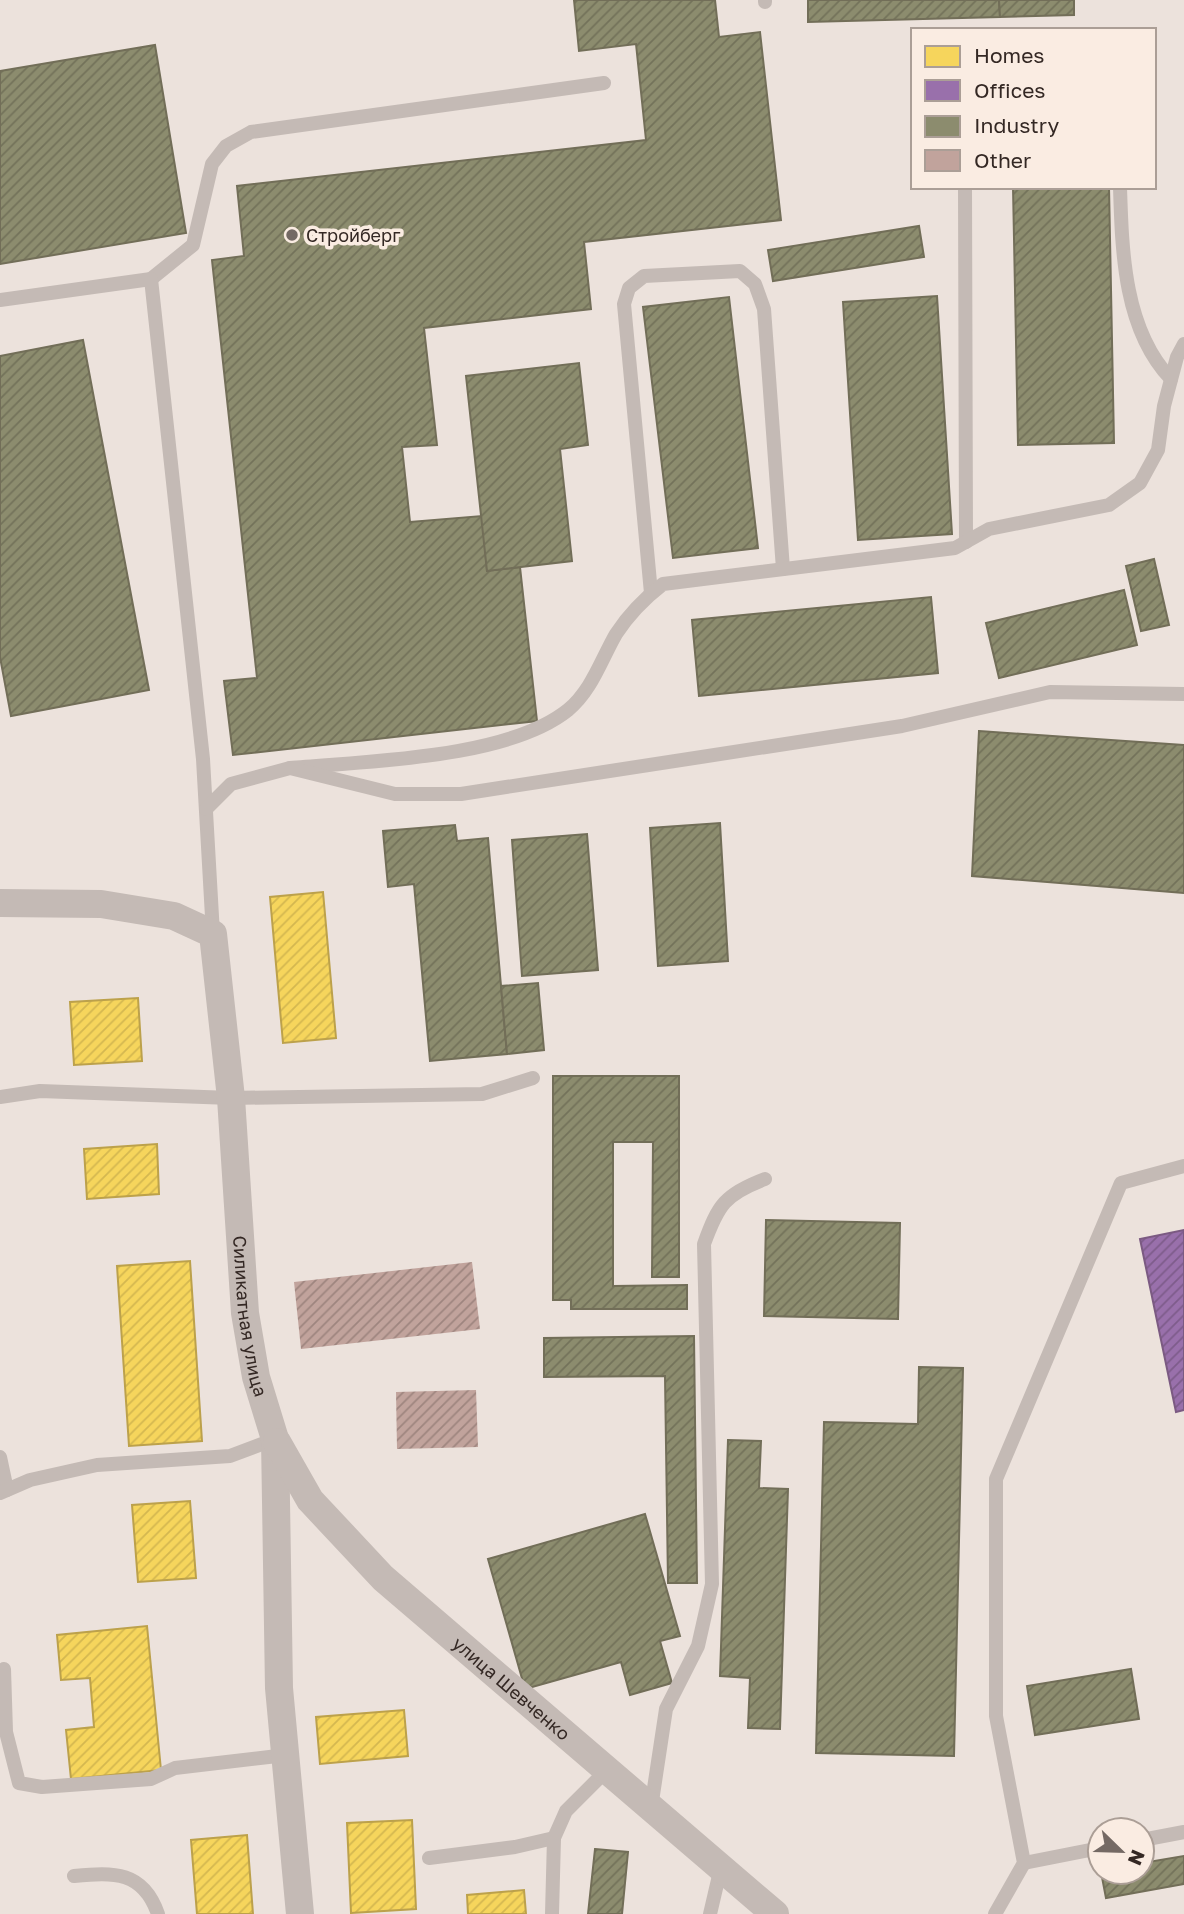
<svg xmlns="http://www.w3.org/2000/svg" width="1184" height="1914" viewBox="0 0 1184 1914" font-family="'Golos Text',sans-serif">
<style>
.homes{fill:url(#homes-hatch);stroke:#bca14b;stroke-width:2}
.offices{fill:url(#offices-hatch);stroke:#7b5a82;stroke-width:2}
.industry{fill:url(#industry-hatch);stroke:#726e58;stroke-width:2}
.building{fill:url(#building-hatch)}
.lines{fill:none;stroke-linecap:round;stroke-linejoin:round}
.service{stroke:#c4bab5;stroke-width:14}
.minor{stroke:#c4bab5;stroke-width:28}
.poi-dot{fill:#746964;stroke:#faece2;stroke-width:2.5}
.labels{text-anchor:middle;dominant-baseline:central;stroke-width:7;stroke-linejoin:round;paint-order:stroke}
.poi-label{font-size:18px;fill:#342824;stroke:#faece2;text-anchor:start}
.street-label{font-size:18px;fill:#342824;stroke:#faece2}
</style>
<defs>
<pattern id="homes-hatch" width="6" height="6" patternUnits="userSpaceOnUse" patternTransform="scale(1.75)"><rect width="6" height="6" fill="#f6d55c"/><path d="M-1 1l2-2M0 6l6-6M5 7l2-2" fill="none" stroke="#d4b750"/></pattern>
<pattern id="offices-hatch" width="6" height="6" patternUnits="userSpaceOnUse" patternTransform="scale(1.75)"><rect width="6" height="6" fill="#9970ab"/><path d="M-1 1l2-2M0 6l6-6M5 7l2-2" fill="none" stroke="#7e5c8b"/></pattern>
<pattern id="industry-hatch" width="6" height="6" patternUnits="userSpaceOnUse" patternTransform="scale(1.75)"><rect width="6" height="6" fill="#8c8c6e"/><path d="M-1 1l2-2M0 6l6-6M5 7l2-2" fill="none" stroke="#73725a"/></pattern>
<pattern id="building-hatch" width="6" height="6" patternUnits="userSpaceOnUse" patternTransform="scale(1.75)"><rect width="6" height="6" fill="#c1a39c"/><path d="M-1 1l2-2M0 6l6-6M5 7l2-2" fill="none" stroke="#9e857f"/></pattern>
</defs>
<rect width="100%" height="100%" fill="#ece2dc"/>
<g class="homes">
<polygon points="323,892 336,1038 283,1043 270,897"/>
<polygon points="138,998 142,1061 74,1065 70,1002"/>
<polygon points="157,1144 159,1194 87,1199 84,1149"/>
<polygon points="190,1261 202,1441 129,1446 117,1266"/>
<polygon points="190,1501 196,1578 138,1582 132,1505"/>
<polygon points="147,1626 161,1770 71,1779 66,1730 94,1727 90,1678 61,1680 57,1635"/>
<polygon points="404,1710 408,1756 320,1764 316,1717"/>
<polygon points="412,1820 416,1909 351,1913 347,1823"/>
<polygon points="247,1835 253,1914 197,1914 191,1840"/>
<polygon points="524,1890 526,1914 468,1914 467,1895"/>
</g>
<polygon class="offices" points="1184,1230 1184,1410 1176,1412 1140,1239"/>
<g class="industry">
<polygon points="574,0 715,0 719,37 760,32 781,220 584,242 591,309 424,328 437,445 402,447 410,522 482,516 487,571 520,567 537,721 233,755 224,681 257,678 212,260 244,256 237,186 646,140 636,44 579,51"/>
<polygon points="808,0 999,0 1000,17 808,22"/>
<polygon points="999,0 1074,0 1074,15 1000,17"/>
<polygon points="155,45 186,233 0,264 0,71"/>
<polygon points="1013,187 1109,187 1114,443 1018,445"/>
<polygon points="919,226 924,257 773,281 768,250"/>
<polygon points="937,296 952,534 858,540 843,302"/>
<polygon points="729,297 758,548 673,558 643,307"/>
<polygon points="83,340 149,690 11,716 0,657 0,356"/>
<polygon points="579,363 588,445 560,449 572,561 487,571 466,376"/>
<polygon points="1154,559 1169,625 1141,631 1126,566"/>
<polygon points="1124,590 1137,645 999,678 986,623"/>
<polygon points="931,597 938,673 699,696 692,620"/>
<polygon points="979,731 1184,745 1184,893 972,876"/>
<polygon points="720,823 728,961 658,966 650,828"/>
<polygon points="455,825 457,841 488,838 507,1054 430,1061 414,884 388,887 383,831"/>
<polygon points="587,834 598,970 522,976 512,840"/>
<polygon points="538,983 544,1050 507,1054 501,986"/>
<polygon points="553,1076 679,1076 679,1277 652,1277 653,1142 613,1142 613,1286 687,1285 687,1309 571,1309 571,1300 553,1300"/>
<polygon points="766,1220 900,1223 898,1319 764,1316"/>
<polygon points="694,1336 697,1583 668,1583 665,1376 544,1377 544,1338"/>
<polygon points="919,1367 963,1368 954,1756 816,1753 824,1422 918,1424"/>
<polygon points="728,1440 761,1441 759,1488 788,1489 780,1729 748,1728 750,1678 720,1676"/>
<polygon points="645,1514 680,1636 660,1641 672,1683 630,1695 621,1662 525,1689 488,1559"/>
<polygon points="1131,1669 1139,1719 1035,1735 1027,1686"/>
<polygon points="595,1849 628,1852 622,1914 588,1914"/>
<polygon points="1184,1856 1184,1884 1106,1898 1101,1872 1142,1872 1142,1863"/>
</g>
<g class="building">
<polygon points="472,1262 480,1329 301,1349 294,1282"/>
<polygon points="476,1390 478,1447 397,1449 396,1392"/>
</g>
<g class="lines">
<g class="service">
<polyline points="765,2 765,0"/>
<polyline points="965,187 966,542"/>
<path d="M 1120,187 C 1122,252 1124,330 1171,379"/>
<polyline points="151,279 193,245 212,164 226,146 251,132 604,83"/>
<polyline points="0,300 151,279 203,759 213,934"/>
<polyline points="651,593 624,304 629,288 644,276 740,271 755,284 764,309 783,569"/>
<path d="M 290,768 C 366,761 507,759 568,710 C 592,690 601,660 616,634 C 629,614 645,598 663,584 L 955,548 L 989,529 L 1109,505 L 1140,483 L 1158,450 L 1164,406 L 1177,357 L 1184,344"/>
<polyline points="206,809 231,784 290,768 395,794 461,794 902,726 1050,692 1184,694"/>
<polyline points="0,1097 40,1091 231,1098 482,1094 533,1078"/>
<polyline points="0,1457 7,1490"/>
<polyline points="0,1493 30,1480 97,1465 230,1456 275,1439"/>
<polyline points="4,1669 6,1732 19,1783 42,1787 151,1779 175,1768 286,1755"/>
<path d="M 651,1808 L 666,1709 L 698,1646 L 712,1584 L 704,1244 C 718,1205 725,1194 765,1179"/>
<polyline points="1142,1840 1184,1832"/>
<polyline points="429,1858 515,1847 554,1838"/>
<polyline points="1024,1863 1100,1848"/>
<path d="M 74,1876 C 114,1872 143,1871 158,1914"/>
<polyline points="552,1914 554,1838 566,1811 606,1771"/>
<polyline points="710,1914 721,1867"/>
<polyline points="995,1914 1024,1863 996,1716 996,1479 1121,1183 1184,1166"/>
</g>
<g class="minor">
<path id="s1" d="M 0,903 L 101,904 L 174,916 L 213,934 L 231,1098 L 245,1313 L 256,1377 L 275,1439 L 279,1688 L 300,1914"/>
<path id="s2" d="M 277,1442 L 310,1500 L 383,1578 L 775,1914"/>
</g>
</g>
<circle class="poi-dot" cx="292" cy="235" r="7"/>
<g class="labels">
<g class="poi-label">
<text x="306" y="235">Стройберг</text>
</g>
<g class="street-label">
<text stroke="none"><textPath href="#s1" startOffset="602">Силикатная улица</textPath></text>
<text stroke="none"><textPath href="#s2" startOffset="343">улица Шевченко</textPath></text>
</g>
</g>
<rect x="911" y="28" width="245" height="161" fill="#faece2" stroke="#ab9e96" stroke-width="2"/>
<rect x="925" y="46" width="35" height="21" fill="#f6d55c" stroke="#ab9e96" stroke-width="2"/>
<text x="974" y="63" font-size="21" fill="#342824">Homes</text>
<rect x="925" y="80" width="35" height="21" fill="#9970ab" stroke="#ab9e96" stroke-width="2"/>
<text x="974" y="98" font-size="21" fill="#342824">Offices</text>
<rect x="925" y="116" width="35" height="21" fill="#8c8c6e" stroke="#ab9e96" stroke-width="2"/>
<text x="974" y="133" font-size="21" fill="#342824">Industry</text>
<rect x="925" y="150" width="35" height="21" fill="#c1a39c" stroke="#ab9e96" stroke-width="2"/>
<text x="974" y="168" font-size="21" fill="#342824">Other</text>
<g transform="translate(1121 1851) rotate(113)"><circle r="33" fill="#faece2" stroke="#ab9e96" stroke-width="2"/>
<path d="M0-5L12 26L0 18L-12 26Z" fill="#746964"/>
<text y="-10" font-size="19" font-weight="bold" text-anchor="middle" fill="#342824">N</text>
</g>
</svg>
